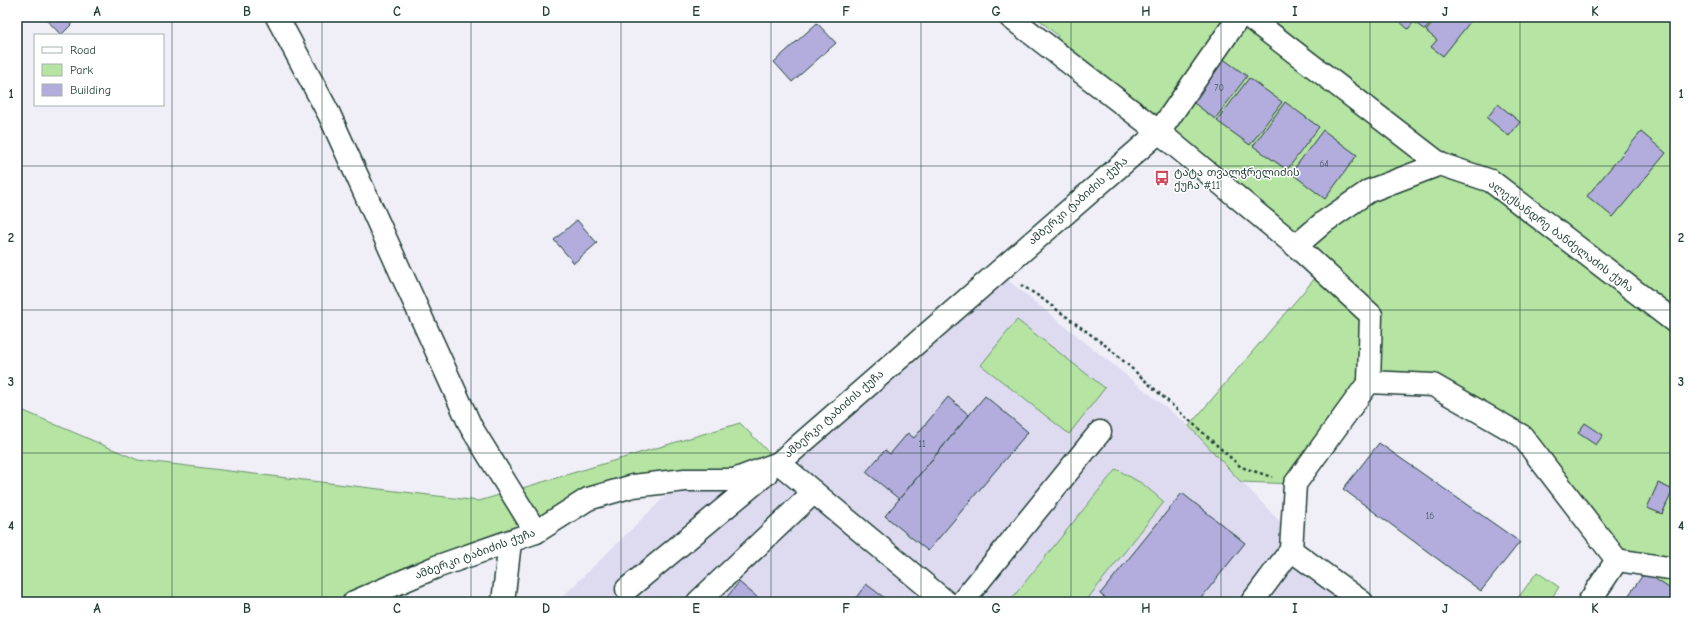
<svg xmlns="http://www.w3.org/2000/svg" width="1692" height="619" viewBox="0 0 1692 619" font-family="'Comic Neue','Noto Sans Georgian',sans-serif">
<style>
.built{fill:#dedbf0}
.green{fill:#b5e4a3;stroke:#6a906c}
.building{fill:#b3adde;stroke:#1f3d34}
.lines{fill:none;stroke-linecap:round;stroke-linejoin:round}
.minor-casing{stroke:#1f3d34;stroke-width:25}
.path{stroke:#1f3d34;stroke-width:2.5;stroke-dasharray:3 3;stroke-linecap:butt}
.minor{stroke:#fff;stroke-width:22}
.grid{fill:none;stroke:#1f3d34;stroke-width:1;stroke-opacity:0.55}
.labels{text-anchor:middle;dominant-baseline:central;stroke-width:3;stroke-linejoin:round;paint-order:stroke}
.number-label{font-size:9px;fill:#44595e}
.poi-label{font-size:11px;fill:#1f3d34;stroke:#fff;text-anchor:start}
.street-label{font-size:11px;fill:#1f3d34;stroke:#fff}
.neatline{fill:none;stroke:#1f3d34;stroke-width:1.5}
.grid-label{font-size:13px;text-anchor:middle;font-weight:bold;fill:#1f3d34}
</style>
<rect width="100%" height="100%" fill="#f0eff8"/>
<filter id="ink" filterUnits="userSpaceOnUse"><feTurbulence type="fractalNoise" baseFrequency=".025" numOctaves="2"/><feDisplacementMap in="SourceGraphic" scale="8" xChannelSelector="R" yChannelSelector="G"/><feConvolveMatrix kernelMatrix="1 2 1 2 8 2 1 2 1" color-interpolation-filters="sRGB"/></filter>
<g filter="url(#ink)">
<polygon class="built" points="998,272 1189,426 1304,547 1378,602 1085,602 1116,469 1009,602 557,602 740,423 779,463"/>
<g class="green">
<polygon points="1036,17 1675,17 1675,599 1617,560 1522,436 1433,385 1369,382 1295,484 1241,482 1189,426 1322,270 1050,47 1058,36"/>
<polygon points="1017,320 1105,388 1069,434 981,365"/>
<polygon points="17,408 138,460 479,501 740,423 779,463 633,486 435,561 339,602 17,602"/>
<polygon points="1116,469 1143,484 1164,502 1085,602 1009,602"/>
<polygon points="1537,572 1559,587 1549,602 1515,602"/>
</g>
<g class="building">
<polygon points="44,17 79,17 61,35"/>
<polygon points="1399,17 1435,17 1425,30 1414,22 1408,29 1397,19"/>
<polygon points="1438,17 1474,17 1443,56 1431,47 1437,40 1426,31"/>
<polygon points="817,23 836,43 792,82 774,62"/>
<polygon points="1222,58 1247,76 1215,119 1190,100"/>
<polygon points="1249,78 1282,102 1250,145 1217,121"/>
<polygon points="1285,102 1319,127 1287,170 1253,146"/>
<polygon points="1498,104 1520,122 1509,136 1487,118"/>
<polygon points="1323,130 1357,155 1325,199 1291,173"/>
<polygon points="1641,132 1666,153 1613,217 1587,196"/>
<polygon points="577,220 597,243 574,263 554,240"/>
<polygon points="985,396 1028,432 928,551 885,516"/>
<polygon points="948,397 969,415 899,499 866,472 885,450 890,454 908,433 914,438"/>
<polygon points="1585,423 1603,435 1596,445 1578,433"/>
<polygon points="1379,443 1520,542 1481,591 1343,489"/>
<polygon points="1658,483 1673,490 1662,514 1647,508"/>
<polygon points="1182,493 1245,543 1198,602 1111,602 1100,594"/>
<polygon points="1645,572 1675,592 1675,602 1624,602"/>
<polygon points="739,582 763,602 723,602"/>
<polygon points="866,584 890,602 853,602"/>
</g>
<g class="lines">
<defs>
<g id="minor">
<polyline points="277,17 329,114 471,427 536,532"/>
<polyline points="1010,17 1159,132 1296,246 1371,315 1369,382 1295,484 1291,550"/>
<polyline points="1249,17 1440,164"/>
<polyline points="1296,246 1324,222 1369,191 1440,164 1491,181 1675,322"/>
<polyline points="1369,382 1433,385 1522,436 1617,560 1589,602"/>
<polyline points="779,463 946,602"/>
<polyline points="1291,550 1362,602"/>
<polyline points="1617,560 1675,569"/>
<polyline points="627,589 766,474"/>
<polyline points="354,602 436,567 536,532 588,499 633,486 685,480 734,480 779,463 1159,132 1239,17"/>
<polyline points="503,602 510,542"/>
<polyline points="698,602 814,492"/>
<polyline points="962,602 1100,432"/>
<polyline points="1252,602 1291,550"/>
</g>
</defs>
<use href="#minor" class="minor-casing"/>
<polyline class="path" points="1021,285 1037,295 1109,348 1241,467 1272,477"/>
<use href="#minor" class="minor"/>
</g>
</g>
<path class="grid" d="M 172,17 L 172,602M 322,17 L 322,602M 471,17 L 471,602M 621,17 L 621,602M 771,17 L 771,602M 921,17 L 921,602M 1071,17 L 1071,602M 1221,17 L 1221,602M 1370,17 L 1370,602M 1520,17 L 1520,602M 17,166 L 1675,166M 17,310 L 1675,310M 17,453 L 1675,453"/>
<defs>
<symbol id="bus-bare" viewBox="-9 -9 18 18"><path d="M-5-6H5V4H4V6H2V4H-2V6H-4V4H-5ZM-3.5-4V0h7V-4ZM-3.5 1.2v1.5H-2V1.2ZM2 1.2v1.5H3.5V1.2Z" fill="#d1495b" stroke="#fff" stroke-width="2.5" paint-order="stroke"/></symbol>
</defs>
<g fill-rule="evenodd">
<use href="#bus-bare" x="1151" y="167" width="22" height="22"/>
</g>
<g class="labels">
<g class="number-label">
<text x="1219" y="88">70</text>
<text x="1324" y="164">64</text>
<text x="922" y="444">11</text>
<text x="1430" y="516">16</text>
</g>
<g class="poi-label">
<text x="1174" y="172">ტატა თვალჭრელიძის<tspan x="1174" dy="13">ქუჩა #11</tspan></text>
</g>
<g class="street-label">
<text transform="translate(1078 201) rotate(-41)">ამბერკი ტაბიძის ქუჩა</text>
<text transform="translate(1561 236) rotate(37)">ალექსანდრე ბანძელაძის ქუჩა</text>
<text transform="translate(834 414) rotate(-41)">ამბერკი ტაბიძის ქუჩა</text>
<text transform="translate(475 554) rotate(-20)">ამბერკი ტაბიძის ქუჩა</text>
</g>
</g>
<rect width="1692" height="619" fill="none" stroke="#fff" stroke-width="44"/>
<rect x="34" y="34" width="130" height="72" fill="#ffffff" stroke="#a5b1ae"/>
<rect x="42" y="47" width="20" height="6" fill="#ffffff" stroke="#a5b1ae"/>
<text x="70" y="54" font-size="12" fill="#1f3d34">Road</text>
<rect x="42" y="64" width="20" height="12" fill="#b5e4a3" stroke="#a5b1ae"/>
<text x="70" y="74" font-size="12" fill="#1f3d34">Park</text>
<rect x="42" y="84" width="20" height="12" fill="#b3adde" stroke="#a5b1ae"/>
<text x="70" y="94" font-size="12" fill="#1f3d34">Building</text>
<rect x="22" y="22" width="1648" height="575" class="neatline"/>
<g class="grid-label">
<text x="97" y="16">A</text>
<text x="247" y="16">B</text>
<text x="397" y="16">C</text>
<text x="546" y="16">D</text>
<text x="696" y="16">E</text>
<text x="846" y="16">F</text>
<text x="996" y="16">G</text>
<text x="1146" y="16">H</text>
<text x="1295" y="16">I</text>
<text x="1445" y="16">J</text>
<text x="1595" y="16">K</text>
<text x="11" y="98">1</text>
<text x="1681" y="98">1</text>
<text x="11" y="242">2</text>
<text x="1681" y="242">2</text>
<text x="11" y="386">3</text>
<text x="1681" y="386">3</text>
<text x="11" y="530">4</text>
<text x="1681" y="530">4</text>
<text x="97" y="613">A</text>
<text x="247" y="613">B</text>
<text x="397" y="613">C</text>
<text x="546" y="613">D</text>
<text x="696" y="613">E</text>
<text x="846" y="613">F</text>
<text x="996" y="613">G</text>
<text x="1146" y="613">H</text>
<text x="1295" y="613">I</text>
<text x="1445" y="613">J</text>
<text x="1595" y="613">K</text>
</g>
</svg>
